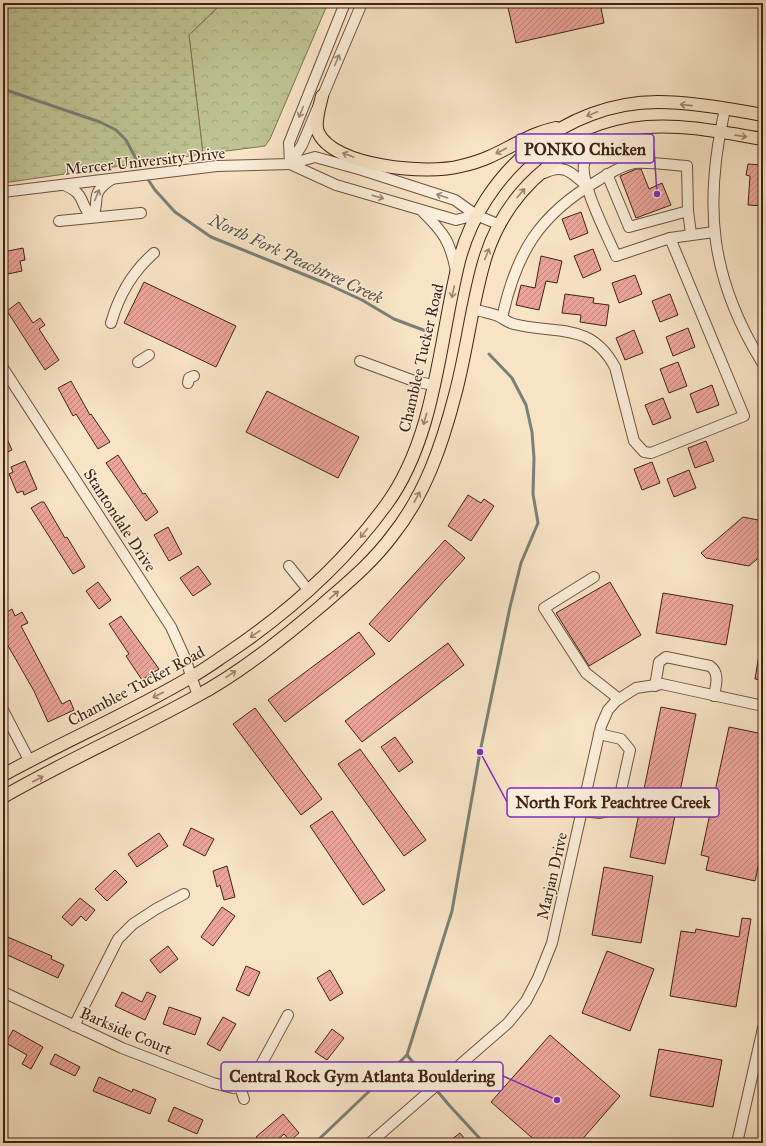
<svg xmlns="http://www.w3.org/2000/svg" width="766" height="1146" viewBox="0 0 766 1146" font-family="'IM FELL Great Primer',serif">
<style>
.forest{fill:url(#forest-crowns);stroke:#807254}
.wetland{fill:url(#wetland-marsh);stroke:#807254}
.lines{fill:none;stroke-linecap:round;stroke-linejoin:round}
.stream{stroke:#798076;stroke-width:3}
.building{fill:url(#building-hatch);stroke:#422215}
.minor-casing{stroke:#705241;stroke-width:12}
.major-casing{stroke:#422215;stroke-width:14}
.minor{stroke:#faedd9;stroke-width:10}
.major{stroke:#f8e3c5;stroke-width:12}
.oneway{stroke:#9e8877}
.oneway2{stroke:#9d826d}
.labels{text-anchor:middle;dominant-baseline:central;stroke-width:3;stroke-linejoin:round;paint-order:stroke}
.street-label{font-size:16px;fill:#422215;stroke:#faedd9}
.water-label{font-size:17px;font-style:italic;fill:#5d5146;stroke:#faedd9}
.leader{fill:none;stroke:#7b2cbf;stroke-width:1.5}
.callout-dot{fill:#7b2cbf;stroke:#faedd9;stroke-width:1.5}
.callout{fill:#faedd9;stroke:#7b2cbf;stroke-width:1.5}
.callout-label{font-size:17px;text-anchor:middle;font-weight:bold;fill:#422215}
</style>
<defs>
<pattern id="forest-crowns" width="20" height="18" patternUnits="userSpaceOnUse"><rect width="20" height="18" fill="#bfc393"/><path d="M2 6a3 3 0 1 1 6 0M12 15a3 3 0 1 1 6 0" fill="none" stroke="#a5a77e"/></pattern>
<pattern id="wetland-marsh" width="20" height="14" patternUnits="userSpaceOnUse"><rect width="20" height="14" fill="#bfc393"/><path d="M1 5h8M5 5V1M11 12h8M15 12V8" fill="none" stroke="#a5a77e"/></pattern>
<pattern id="building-hatch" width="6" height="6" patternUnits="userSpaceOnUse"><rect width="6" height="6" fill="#eca49a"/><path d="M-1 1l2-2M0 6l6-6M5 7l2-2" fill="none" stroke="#c1857c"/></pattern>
</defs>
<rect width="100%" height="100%" fill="#f8e3c5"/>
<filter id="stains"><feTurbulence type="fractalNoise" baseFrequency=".005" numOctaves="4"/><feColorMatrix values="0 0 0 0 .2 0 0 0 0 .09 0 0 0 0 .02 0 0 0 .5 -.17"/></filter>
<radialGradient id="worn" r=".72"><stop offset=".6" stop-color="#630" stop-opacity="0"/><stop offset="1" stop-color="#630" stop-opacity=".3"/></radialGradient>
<polygon class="forest" points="222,3 328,3 270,139 265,146 203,154 189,35"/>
<polygon class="wetland" points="3,3 222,3 189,35 203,154 3,183"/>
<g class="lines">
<g class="stream">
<polyline points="3,89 100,122 116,130 126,140 140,166"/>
<polyline points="147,178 155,190 175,212 211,237 325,283 362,300 394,319 426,331"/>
<polyline points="407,1055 449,1105 484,1143"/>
<polyline points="315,1143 407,1055 452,911 480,752 510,607 521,563 538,523 533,494 534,458 532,432 526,405 512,378 489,354"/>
</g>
</g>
<g class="building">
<polygon points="507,3 600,3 604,23 516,43"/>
<polygon points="748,164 763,165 763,206 748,205 750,176 746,175"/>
<polygon points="636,169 641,169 649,189 662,183 671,205 636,218 620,176"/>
<polygon points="581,212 588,233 570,240 562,219"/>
<polygon points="23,248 25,260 20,261 22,271 3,275 3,252"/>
<polygon points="593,249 601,270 583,278 574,256"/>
<polygon points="541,256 562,261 557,283 546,281 539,310 516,305 521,285 535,288"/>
<polygon points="635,275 642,294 619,303 612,283"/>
<polygon points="144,282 236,326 216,367 124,323"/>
<polygon points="565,294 594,298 593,303 609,305 606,326 580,322 581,315 562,313"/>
<polygon points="670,294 678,315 660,322 652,301"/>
<polygon points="19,302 33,323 40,318 45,325 39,329 59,360 45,370 7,311"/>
<polygon points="688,328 695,347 673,356 666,337"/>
<polygon points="634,330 643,353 625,360 616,338"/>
<polygon points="678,362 687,386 669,393 660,369"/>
<polygon points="71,381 90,415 91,414 110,442 98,449 76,414 73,416 58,388"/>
<polygon points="712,385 719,405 697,413 690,394"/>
<polygon points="267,391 359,437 338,478 246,432"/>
<polygon points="663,398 671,418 653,425 645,405"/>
<polygon points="3,430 12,450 3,454"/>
<polygon points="706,441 714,461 695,468 688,448"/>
<polygon points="118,455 143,494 145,493 158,512 146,521 106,463"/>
<polygon points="25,461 37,489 24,495 23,491 17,493 9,474 13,472 11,467"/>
<polygon points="652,462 660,483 642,490 634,469"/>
<polygon points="689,470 696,488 674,497 667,479"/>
<polygon points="468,495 481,503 484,499 494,506 471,541 448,526"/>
<polygon points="41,502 44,502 65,538 67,537 85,567 73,574 31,508"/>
<polygon points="743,517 763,521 763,554 749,566 706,558 701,553"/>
<polygon points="168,527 182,554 169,561 154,535"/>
<polygon points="445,540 465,558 389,642 369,624"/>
<polygon points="198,566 211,584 193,596 180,578"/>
<polygon points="98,582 111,600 99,609 86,591"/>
<polygon points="610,582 641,635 589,666 556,613"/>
<polygon points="663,593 733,605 726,645 656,633"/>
<polygon points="12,609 15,616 22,612 28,623 21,626 62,704 70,700 74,710 48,722 34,691 3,637 3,633 7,631 3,623 3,614"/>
<polygon points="121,616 159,669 142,680 126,656 129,654 109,624"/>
<polygon points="359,632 375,654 285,722 268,700"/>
<polygon points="448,643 464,665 362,742 345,721"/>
<polygon points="759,655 763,656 763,680 755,679"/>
<polygon points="661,707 696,714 665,864 630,857"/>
<polygon points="255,708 322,799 301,815 233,724"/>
<polygon points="729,727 763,734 763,844 755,881 706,870 709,857 701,855"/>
<polygon points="395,737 413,762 399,772 381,747"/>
<polygon points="360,749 426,840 404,856 338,764"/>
<polygon points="332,811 385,890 363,905 310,826"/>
<polygon points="191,828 214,839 205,856 183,845"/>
<polygon points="159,833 168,846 137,867 128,854"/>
<polygon points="227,866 235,897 224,900 220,885 217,887 213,871"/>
<polygon points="604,867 653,876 641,943 592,935"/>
<polygon points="115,870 127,882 107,901 95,889"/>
<polygon points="80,898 95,910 86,921 81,916 72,926 62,917"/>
<polygon points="222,907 235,916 213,946 201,937"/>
<polygon points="742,918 751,919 736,1007 670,996 681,931 695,933 696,929 739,937"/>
<polygon points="3,935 52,956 51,959 64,965 58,978 3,953"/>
<polygon points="168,946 178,959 160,973 150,960"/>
<polygon points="607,951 654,969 630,1031 582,1013"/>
<polygon points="246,966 260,972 249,996 236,990"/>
<polygon points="330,970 343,993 330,1001 317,978"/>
<polygon points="122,992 142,1002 147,992 156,996 145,1020 115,1006"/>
<polygon points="169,1007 201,1018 195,1035 163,1024"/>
<polygon points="223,1017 236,1024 220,1051 207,1044"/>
<polygon points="332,1029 344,1038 327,1060 315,1052"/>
<polygon points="13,1030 43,1047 31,1069 22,1064 27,1055 6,1043"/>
<polygon points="550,1035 620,1096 579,1143 538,1143 491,1102"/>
<polygon points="659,1049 722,1060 713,1107 650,1096"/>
<polygon points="55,1054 80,1067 75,1076 50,1064"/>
<polygon points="99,1077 132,1092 133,1089 156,1099 150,1114 93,1091"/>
<polygon points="174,1107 203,1120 197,1134 168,1121"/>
<polygon points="283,1114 299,1133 290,1141 284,1134 274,1143 262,1143 256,1137"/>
<polygon points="460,1133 468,1143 447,1143"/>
</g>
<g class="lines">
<defs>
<g id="minor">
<path d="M 725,109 C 703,206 710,279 763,364"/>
<path d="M 605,137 C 597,145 587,152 584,164 C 580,183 608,237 616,256 L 670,238 L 714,232"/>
<polyline points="290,164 336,185 456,220 476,215"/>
<polyline points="290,164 302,145 362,3"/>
<polyline points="290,164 289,143 345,3"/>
<path d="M 544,173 C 565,163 571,173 587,186"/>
<polyline points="607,174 629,227 688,211"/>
<path d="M 64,185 C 87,194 79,205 92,217 C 102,201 87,195 112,179"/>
<polyline points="3,192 217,166 290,164 315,157 362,170 455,200 476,215 500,225"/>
<path d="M 423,212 C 444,233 450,241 456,271"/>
<polyline points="59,221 141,213"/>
<path d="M 474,309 C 482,312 491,313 498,316 C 503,318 508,323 514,324 C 557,335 590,321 615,367 L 634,441 L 644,452 L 651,453 L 744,416 L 670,238"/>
<path d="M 502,318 C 516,253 539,215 597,181 C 606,175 625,164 635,163 C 652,162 670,165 687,166 L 688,211 L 691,234"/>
<path d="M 111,323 C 119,295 132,272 154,253"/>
<polyline points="360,361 414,381 433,385"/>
<polyline points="138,362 149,355"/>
<polyline points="3,368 171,627 185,658 198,696"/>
<polyline points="188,383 189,378 194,376"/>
<polyline points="289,566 309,591"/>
<polyline points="594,577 544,608 586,673 619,699"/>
<path d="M 655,686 L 659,662 L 666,657 L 710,666 C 720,673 716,685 714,696"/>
<polyline points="3,710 29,760"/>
<polyline points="582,811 600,813 613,810 620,795 630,750 621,739 599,734"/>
<polyline points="3,992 122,1048 213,1083 233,1088 247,1085 255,1076 288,1015"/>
<polyline points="74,1026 118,939 133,924 156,909 184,894"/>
<polyline points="240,1087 244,1099"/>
<polyline points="370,1143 508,1023 526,1001 538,978 552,943 601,726 608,710 616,701 636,688 662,684 763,706"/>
<polyline points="737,1143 763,1028"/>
</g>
<g id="major">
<path d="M 322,96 C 320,106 314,122 318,132 C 333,167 428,175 461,166 C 470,164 480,161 489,157 C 512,147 531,133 556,128"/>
<path d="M 3,775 C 65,741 130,713 191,677 C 204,670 216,661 228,653 C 289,612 343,564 386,505 C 436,437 439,340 459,261 C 482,172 565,102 658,102 C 690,102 731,109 763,115"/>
<path d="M 3,797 C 65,761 132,732 195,697 C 240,673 282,639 321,606 C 346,584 372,563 392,536 C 425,495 442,445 455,395 C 467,351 472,302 485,259 C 507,187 571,134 647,127 C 685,124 726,133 763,139"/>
</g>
</defs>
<use href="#minor" class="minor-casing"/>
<use href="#major" class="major-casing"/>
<use href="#minor" class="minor"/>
<use href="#major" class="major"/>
</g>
<defs><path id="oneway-shaft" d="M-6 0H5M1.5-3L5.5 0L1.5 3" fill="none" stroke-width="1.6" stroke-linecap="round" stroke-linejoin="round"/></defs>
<g class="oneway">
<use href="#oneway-shaft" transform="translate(337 60) rotate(-67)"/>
<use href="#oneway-shaft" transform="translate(301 112) rotate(113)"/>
<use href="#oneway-shaft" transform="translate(97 195) rotate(-68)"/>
<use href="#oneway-shaft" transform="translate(442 196) rotate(-161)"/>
<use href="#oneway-shaft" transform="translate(378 197) rotate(16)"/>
</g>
<g class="oneway2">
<use href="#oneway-shaft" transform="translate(686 105) rotate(-174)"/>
<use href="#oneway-shaft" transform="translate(592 114) rotate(158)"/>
<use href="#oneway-shaft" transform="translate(741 136) rotate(8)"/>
<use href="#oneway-shaft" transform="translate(501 151) rotate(153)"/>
<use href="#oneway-shaft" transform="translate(348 155) rotate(-160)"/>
<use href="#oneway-shaft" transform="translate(521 193) rotate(-50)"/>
<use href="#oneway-shaft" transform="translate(487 254) rotate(-68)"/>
<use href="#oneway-shaft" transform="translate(453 292) rotate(102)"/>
<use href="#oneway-shaft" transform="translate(425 419) rotate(106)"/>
<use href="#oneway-shaft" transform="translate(417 497) rotate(-61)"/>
<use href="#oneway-shaft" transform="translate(364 533) rotate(128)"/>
<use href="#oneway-shaft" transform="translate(334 595) rotate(-41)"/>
<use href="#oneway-shaft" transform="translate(255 634) rotate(145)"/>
<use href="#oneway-shaft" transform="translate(231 674) rotate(-34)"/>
<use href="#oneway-shaft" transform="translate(158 695) rotate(153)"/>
<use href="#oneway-shaft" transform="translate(38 779) rotate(-27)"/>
</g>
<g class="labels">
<g class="street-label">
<text transform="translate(145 161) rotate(-6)">Mercer University Drive</text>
<text transform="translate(421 358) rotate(-77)">Chamblee Tucker Road</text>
<text transform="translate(120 520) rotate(57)">Stantondale Drive</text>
<text transform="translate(136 686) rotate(-28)">Chamblee Tucker Road</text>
<text transform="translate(552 876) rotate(-77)">Marjan Drive</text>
<text transform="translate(126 1031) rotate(23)">Barkside Court</text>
</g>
<g class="water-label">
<text transform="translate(296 259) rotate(25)">North Fork Peachtree Creek</text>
</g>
</g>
<path class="leader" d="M657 194L654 149M480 752L507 802M557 1100L503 1076"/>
<g class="callout-dot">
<circle cx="657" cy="194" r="4"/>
<circle cx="480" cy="752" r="4"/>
<circle cx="557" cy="1100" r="4"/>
</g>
<g class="callout">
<rect x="516" y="134" width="138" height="29" rx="4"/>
<rect x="507" y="788" width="212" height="29" rx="4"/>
<rect x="221" y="1062" width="282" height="29" rx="4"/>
</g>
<g class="callout-label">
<text x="585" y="155">PONKO Chicken</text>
<text x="613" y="808">North Fork Peachtree Creek</text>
<text x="362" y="1082">Central Rock Gym Atlanta Bouldering</text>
</g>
<rect width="766" height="1146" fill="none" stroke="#f8e3c5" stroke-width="16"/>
<rect x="4" y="4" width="758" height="1138" fill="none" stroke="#422215" stroke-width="2"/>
<rect x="8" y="8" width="750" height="1130" fill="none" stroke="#422215"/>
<rect width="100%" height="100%" filter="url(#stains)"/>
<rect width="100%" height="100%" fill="url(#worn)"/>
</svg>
